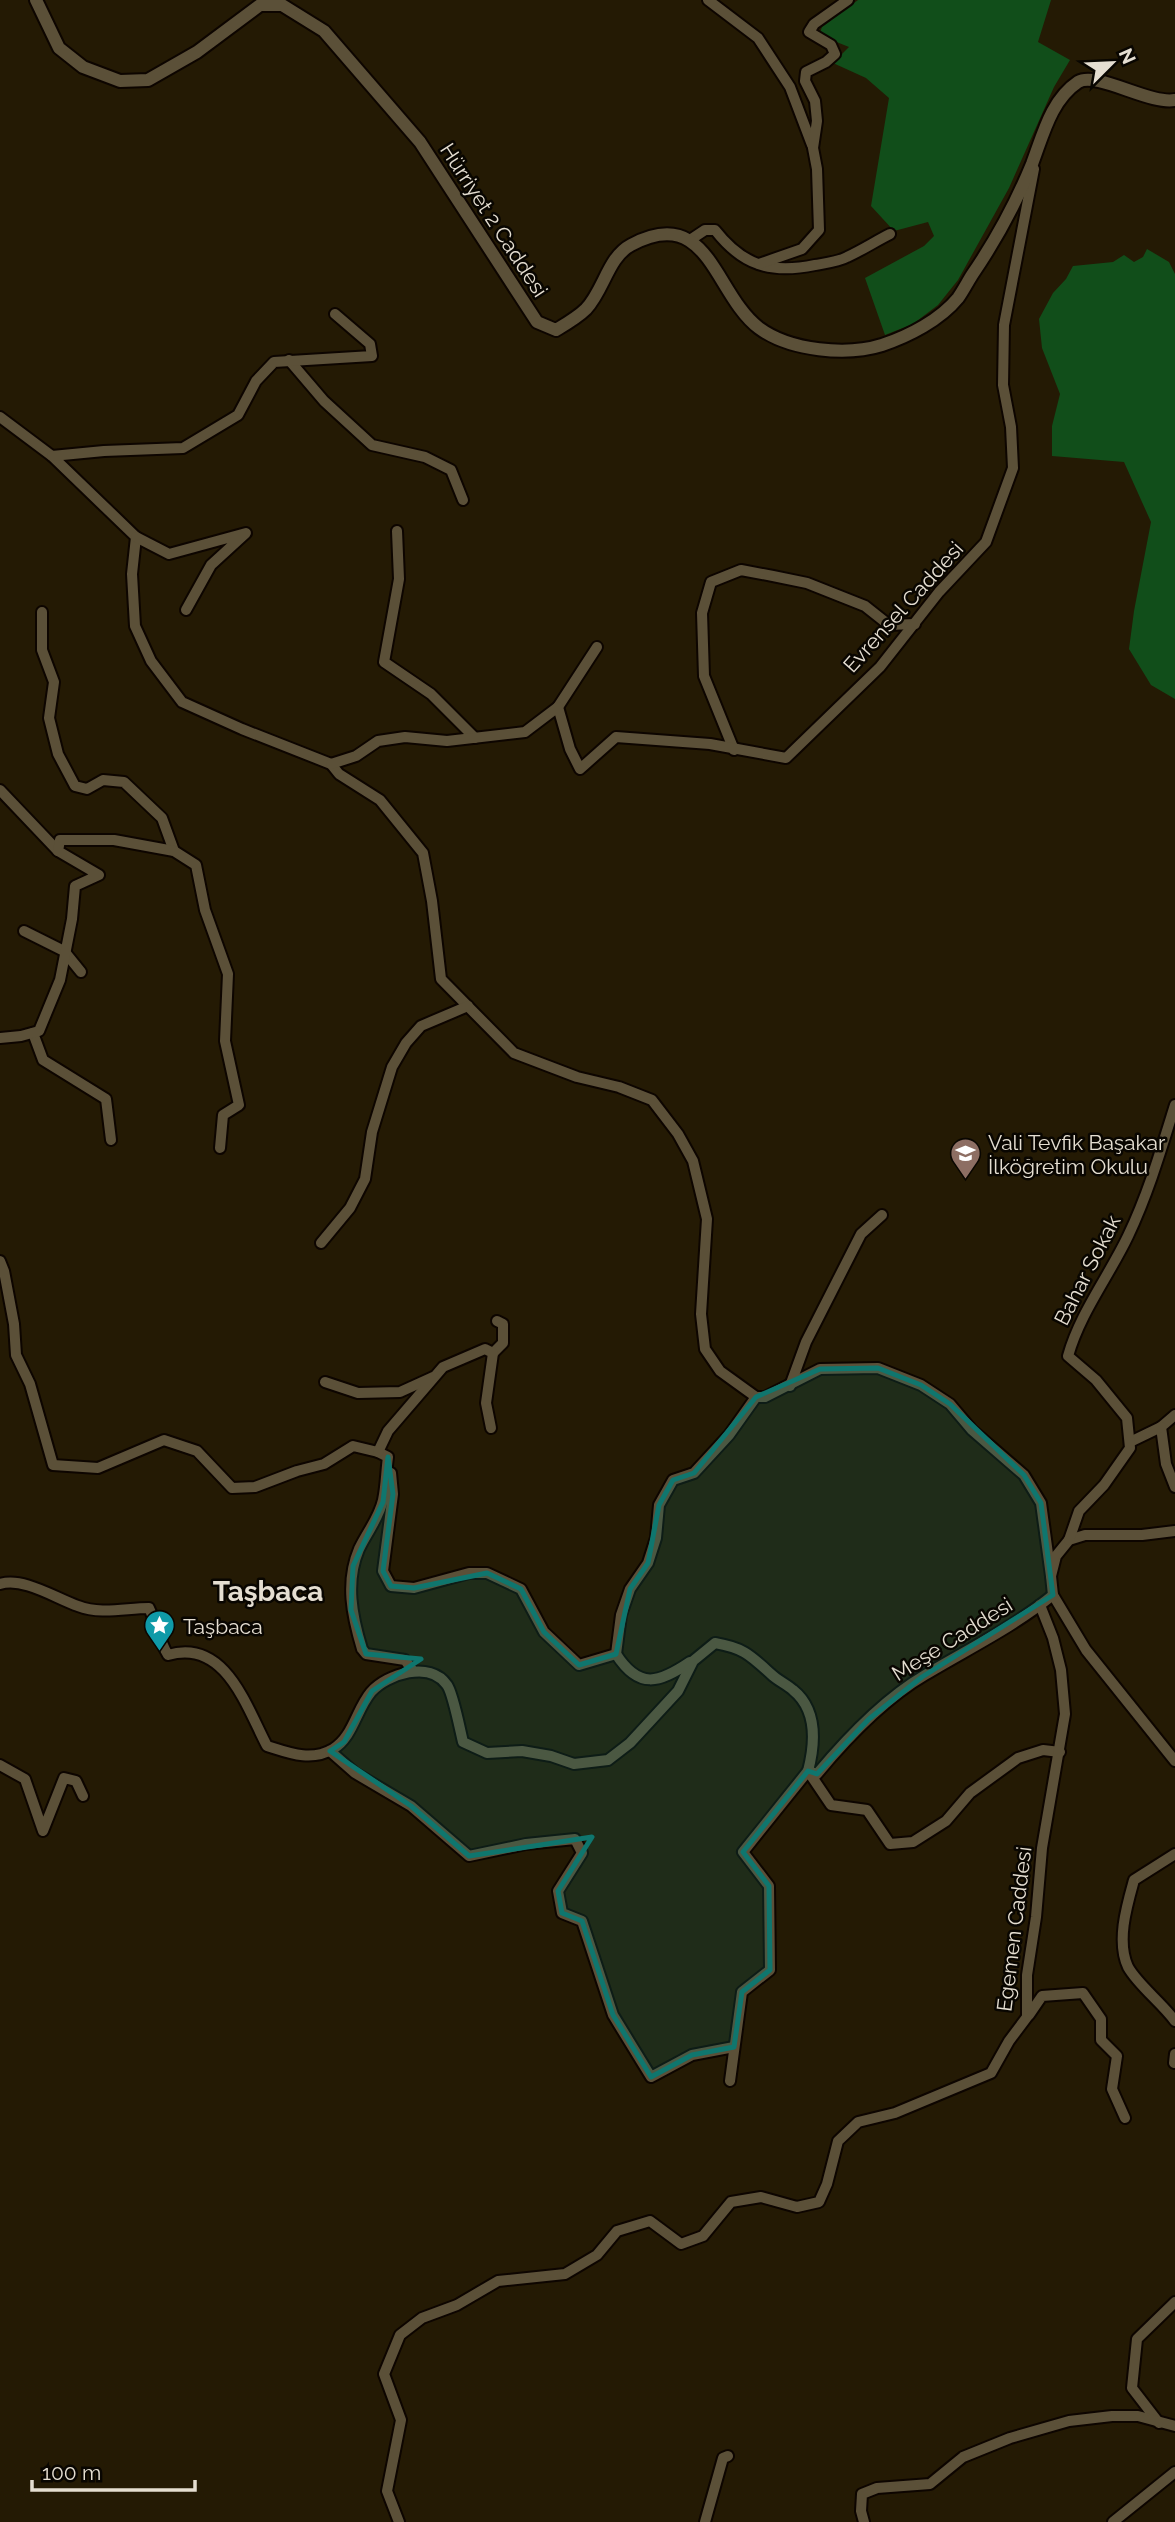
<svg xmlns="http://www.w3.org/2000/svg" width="1175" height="2522" viewBox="0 0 1175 2522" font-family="Raleway,sans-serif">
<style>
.forest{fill:#114e1a}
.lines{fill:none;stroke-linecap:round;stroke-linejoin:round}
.minor-casing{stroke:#0d0500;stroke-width:14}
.tertiary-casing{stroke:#0d0500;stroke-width:16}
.minor{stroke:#5b5038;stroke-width:10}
.tertiary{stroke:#5b5038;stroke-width:12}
.marked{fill:#0f766e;fill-opacity:0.2;stroke:#0f766e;stroke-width:5;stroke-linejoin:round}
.labels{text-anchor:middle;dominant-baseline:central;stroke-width:5;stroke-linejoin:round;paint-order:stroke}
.street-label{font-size:21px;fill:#e5ded1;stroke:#090601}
.poi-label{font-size:21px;fill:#e5ded1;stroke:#090601;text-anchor:start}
.district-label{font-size:28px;font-weight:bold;fill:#e5ded1;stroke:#090601}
</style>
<rect width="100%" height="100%" fill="#241a04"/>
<g class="forest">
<polygon points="858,0 1051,0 1038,42 1070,60 1054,87 1009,188 958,280 938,305 913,324 885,335 865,278 924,246 934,236 928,222 894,231 871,206 889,98 866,78 833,63 849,47 819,35 822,27"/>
<polygon points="1147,249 1169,262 1175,274 1175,699 1151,685 1129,649 1134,611 1151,522 1124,462 1052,456 1052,426 1060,394 1042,348 1039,319 1053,293 1066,279 1073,266 1113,262 1124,255 1134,262 1143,257"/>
</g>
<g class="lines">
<defs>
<g id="minor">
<polyline points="708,0 758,38 790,87 812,145"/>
<path d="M 690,240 L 705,230 L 715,230 C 743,266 771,274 815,265 C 826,263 838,262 847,257 C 862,250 876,241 890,234"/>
<polyline points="759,264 802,249 819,230 817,169 813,148 817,121 815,101 805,81 806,72 826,62 835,54 831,45 809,32 814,24 848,0"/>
<polyline points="289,360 324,401 372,445 425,457 451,470 463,500"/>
<polyline points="0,417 52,456 136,537 132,574 135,626 151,661 182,702 242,729 331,764 339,774 380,800 423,853 432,901 441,979 514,1053 577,1077 619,1087 652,1100 678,1134 693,1161 707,1219 701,1314 705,1349 720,1371 756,1397 765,1397 820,1369 878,1368 921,1385 950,1404 972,1430 1024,1475 1041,1503 1051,1576"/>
<polyline points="52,456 104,451 183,448 238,415 256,381 274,362 372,356 370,344 335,314"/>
<polyline points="397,531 399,579 384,662 431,694 475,738"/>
<polyline points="136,537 169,554 246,533 211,565 186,610"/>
<polyline points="42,612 42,650 54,682 49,718 58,754 75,786 87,789 103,780 124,782 162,818 174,851"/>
<polyline points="558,707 597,647"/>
<polyline points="734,750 704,676 702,613 711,582 741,570 773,576 807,583 865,606 889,625 915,624"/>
<polyline points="331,764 356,756 378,741 405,737 447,741 525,732 558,707 570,749 580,769 616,737 710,744 786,758 880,667 939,592 986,542 1013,468 1011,427 1003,385 1004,325 1034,169"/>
<polyline points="0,790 58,851"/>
<polyline points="24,931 64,951 81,972"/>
<polyline points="33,1033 43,1060 106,1099 111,1140"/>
<polyline points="0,1038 21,1036 39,1031 60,980 72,919 75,886 99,875 58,851 60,840 114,840 174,851 196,865 205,910 228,974 225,1041 239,1105 223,1115 220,1148"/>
<polyline points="321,1243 350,1208 365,1179 372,1132 392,1067 406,1043 421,1026 468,1006"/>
<path d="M 0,1261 L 4,1271 L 14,1324 L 16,1355 L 30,1384 L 53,1465 L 98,1468 L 164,1440 L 197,1451 L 232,1488 L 255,1487 L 297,1471 L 324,1464 L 353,1446 L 378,1452 L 388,1457 C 386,1471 386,1487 383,1500 C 379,1518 367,1532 359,1549 C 345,1582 352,1616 362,1649 L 366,1654 L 405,1660 L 413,1671"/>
<polyline points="493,1353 503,1343 503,1324 497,1321"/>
<polyline points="325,1382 358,1393 400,1392 433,1377"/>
<polyline points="790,1386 806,1342 861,1234 882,1215"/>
<polyline points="1175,1415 1161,1427 1166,1464 1175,1487"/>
<polyline points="1130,1442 1161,1427"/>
<polyline points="378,1452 388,1431 443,1367 485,1349 493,1353 486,1403 491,1428"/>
<polyline points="391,1473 393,1494 383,1571 391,1586 414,1588 469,1573 487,1573 521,1589 544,1632 579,1665 616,1654 621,1615 630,1589 648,1563 656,1538 659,1505 673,1480 694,1473 729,1435 756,1397"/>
<polyline points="1175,1531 1142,1535 1085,1535 1069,1540 1056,1556 1051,1576 1053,1595 1086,1650 1175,1761"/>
<path d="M 1069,1540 L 1079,1511 L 1104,1485 L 1130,1448 L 1127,1418 L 1096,1380 L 1068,1356 C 1080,1313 1109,1276 1128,1236 C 1148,1194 1161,1150 1175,1105"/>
<path d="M 0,1584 C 24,1577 55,1598 78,1606 C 101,1615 126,1608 149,1608 C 156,1623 159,1640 168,1655 C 225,1638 246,1706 267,1746 C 289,1753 311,1762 333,1749 C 353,1737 356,1710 371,1692 C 387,1674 430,1660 447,1685 C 453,1693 460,1730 463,1742 L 487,1753 L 522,1751 L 551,1756 L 574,1764 L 608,1760 L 630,1743 L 678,1691 L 693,1661 L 715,1643 C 744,1648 750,1655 771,1674 C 777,1680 786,1684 793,1690 C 818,1710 815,1744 808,1771 L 817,1774 C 847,1738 884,1699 925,1675 C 968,1649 1014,1627 1053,1595"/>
<path d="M 616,1654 C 639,1690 659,1683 690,1662"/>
<polyline points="330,1751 355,1773 411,1806 469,1856 526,1844 575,1839 582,1853 558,1891 562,1913 582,1921 613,2015 651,2077 692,2055 734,2047"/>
<polyline points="0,1765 25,1779 43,1831 64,1778 76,1781 83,1796"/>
<path d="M 1175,1854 L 1134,1880 C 1127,1905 1116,1941 1128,1967 C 1138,1985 1162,2003 1175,2021"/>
<polyline points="1029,2015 1042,1996 1083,1993 1101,2019 1101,2040 1117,2056 1112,2089 1125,2118"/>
<polyline points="1174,2063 1175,2054"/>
<polyline points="730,2081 742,1992 770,1970 769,1886 743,1852 808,1771 831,1805 867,1810 890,1844 913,1842 946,1821 970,1793 1018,1758 1043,1750 1060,1752"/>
<polyline points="1159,2423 1132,2388 1137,2339 1175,2302"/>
<polyline points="399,2522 387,2491 401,2420 384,2374 400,2335 422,2318 457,2305 498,2281 565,2274 597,2255 617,2231 650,2221 681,2244 703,2236 731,2202 761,2197 797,2207 819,2202 827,2184 838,2141 858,2122 895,2113 991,2073 1009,2041 1027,2017 1027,1975 1036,1917 1042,1848 1065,1714 1061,1670 1053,1638 1040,1605"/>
<polyline points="705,2522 723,2458 728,2456"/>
<polyline points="864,2522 861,2511 862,2494 877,2488 930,2484 963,2457 1010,2438 1069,2421 1112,2416 1138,2416 1175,2426"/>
<polyline points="1113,2522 1175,2472"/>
</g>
<path id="tertiary" d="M 36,0 L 59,48 L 83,67 L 120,81 L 148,80 L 197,52 L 260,5 L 282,5 L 324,31 L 420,142 L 537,322 L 556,330 C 566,324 578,317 586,309 C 604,290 608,257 631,245 C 709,203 714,294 759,328 C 790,351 847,356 882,345 C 909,336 940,320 958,298 C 963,291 967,283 972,275 C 996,240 1016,203 1032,164 C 1043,135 1051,100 1078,82 C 1097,71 1150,105 1175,100"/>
</defs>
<use href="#minor" class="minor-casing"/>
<use href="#tertiary" class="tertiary-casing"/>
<use href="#minor" class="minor"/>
<use href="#tertiary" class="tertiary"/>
</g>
<path class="marked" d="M 878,1368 L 921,1385 L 950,1404 L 1024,1475 L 1041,1503 L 1053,1595 L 922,1677 L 869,1719 L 817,1774 L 808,1771 L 743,1852 L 769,1886 L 770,1970 L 742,1992 L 734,2047 L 692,2055 L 651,2077 L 613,2015 L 582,1921 L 562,1913 L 558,1891 L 592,1837 L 469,1856 L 411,1806 L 330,1751 L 344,1742 L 372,1691 L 421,1659 L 366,1654 L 351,1610 L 353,1566 L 383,1502 L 388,1457 L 393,1494 L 383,1571 L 391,1586 L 414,1588 L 487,1573 L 521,1589 L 544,1632 L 579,1665 L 616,1654 L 630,1589 L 648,1563 L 659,1505 L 673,1480 L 694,1473 L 756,1397 L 820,1369 Z"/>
<defs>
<symbol id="school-pin" viewBox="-11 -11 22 30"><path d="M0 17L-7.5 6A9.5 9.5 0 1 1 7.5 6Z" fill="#8d6e63" stroke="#090601"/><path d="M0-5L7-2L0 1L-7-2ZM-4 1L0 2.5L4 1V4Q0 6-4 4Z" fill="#fff"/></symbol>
<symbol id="sight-pin" viewBox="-11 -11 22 30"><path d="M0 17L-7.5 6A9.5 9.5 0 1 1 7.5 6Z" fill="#0f9aa8" stroke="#090601"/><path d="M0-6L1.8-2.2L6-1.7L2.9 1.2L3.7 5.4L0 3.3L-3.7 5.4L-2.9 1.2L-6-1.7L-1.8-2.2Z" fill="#fff"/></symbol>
</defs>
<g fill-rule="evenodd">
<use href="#school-pin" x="948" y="1136" width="35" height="47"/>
<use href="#sight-pin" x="142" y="1608" width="35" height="47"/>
</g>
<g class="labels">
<g class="street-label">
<text transform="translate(494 220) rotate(57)">Hürriyet 2 Caddesi</text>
<text transform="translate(903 607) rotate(-48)">Evrensel Caddesi</text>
<text transform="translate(1087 1270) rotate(-63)">Bahar Sokak</text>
<text transform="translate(952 1639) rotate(-32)">Meşe Caddesi</text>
<text transform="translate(1014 1929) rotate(-83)">Egemen Caddesi</text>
</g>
<g class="poi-label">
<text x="988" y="1142">Vali Tevfik Başakar<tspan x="988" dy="24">İlköğretim Okulu</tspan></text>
<text x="183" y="1626">Taşbaca</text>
</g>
<g class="district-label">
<text x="268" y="1591">Taşbaca</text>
</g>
</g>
<g transform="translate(1112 63) rotate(66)" stroke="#090601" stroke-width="5" paint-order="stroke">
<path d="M0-5L12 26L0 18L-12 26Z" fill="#e5ded1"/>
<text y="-10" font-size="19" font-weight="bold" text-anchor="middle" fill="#e5ded1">N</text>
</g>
<path d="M32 2480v10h163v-10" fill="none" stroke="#e5ded1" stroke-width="3.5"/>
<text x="42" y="2480" font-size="21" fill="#e5ded1" stroke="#090601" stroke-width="5" paint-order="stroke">100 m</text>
</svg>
